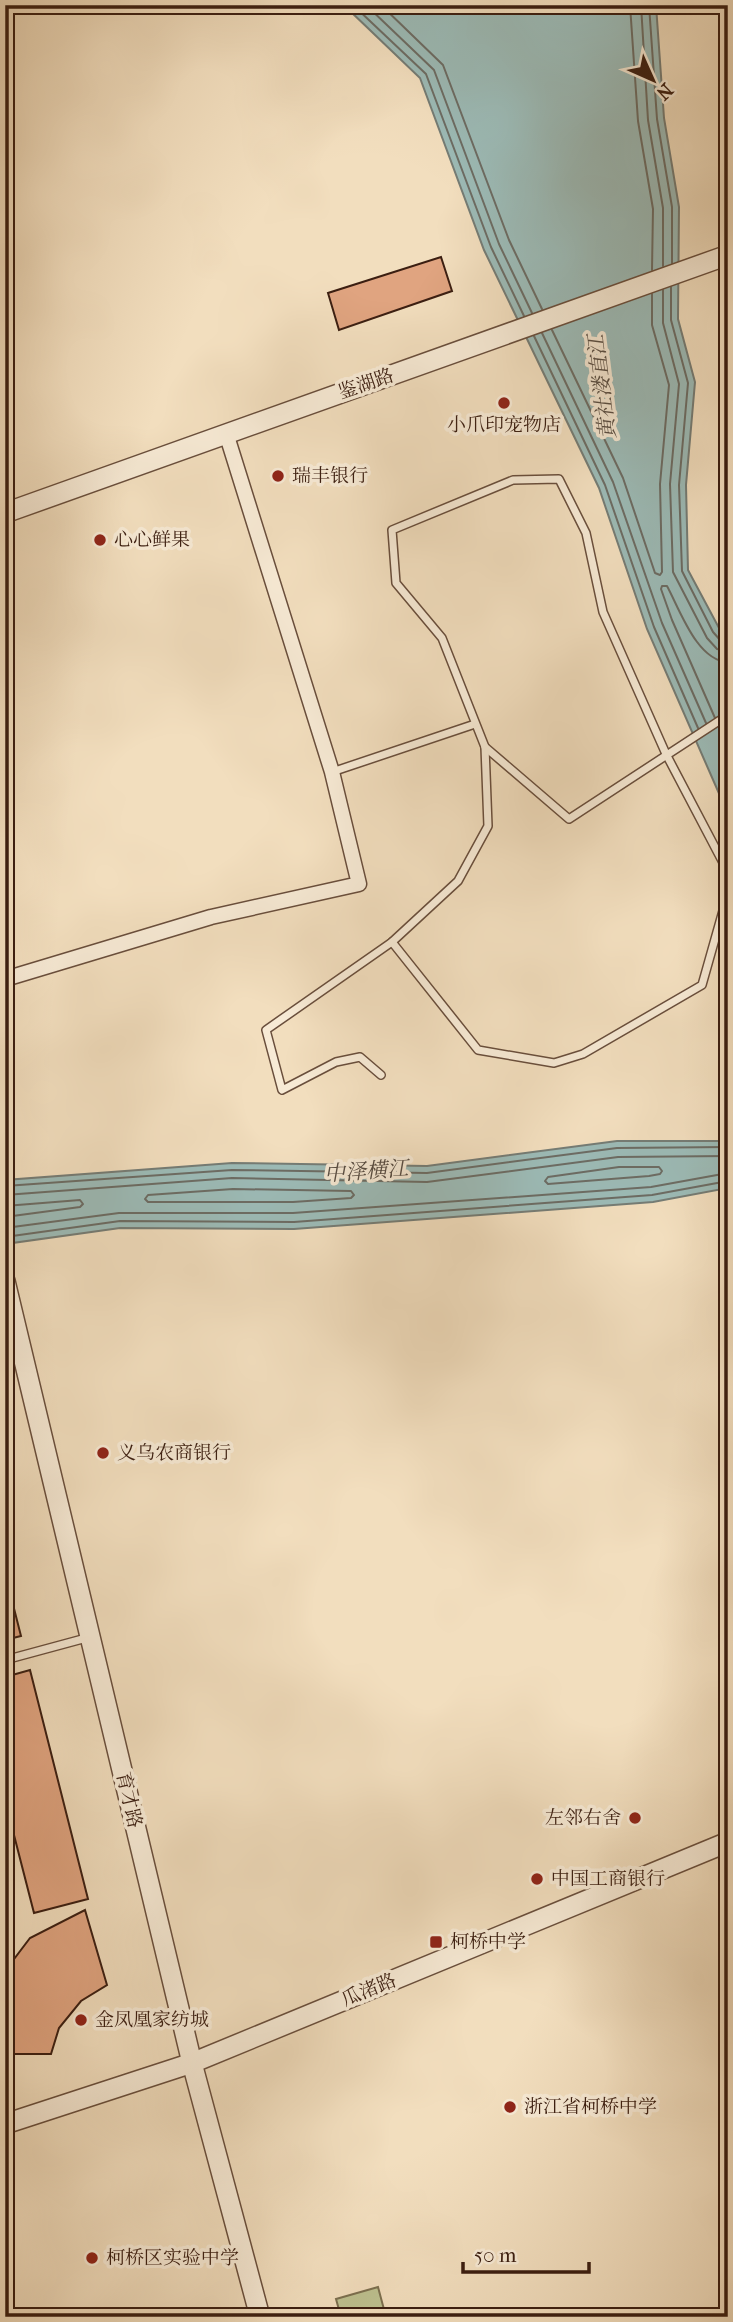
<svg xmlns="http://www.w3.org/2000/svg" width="733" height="2322" viewBox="0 0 733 2322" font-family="'IM FELL French Canon','Noto Serif SC',serif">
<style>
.green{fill:#bdc190;stroke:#7c7050;stroke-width:2}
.water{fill:#9cbbb7;stroke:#757c75;stroke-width:2}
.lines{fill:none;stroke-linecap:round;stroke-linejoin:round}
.shore{stroke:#6c6c64;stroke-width:2}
.building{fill:#e0a480;stroke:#3b1e11;stroke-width:2}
.service-casing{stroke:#694e3c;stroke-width:10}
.minor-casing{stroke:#694e3c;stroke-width:17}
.tertiary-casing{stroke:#694e3c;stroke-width:22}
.service{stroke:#f7ead5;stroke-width:7}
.minor{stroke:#f7ead5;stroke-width:14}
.tertiary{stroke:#f7ead5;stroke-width:19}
.poi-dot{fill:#8f2418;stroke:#f7ead5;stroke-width:2.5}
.labels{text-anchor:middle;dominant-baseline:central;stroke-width:7;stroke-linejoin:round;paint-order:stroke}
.street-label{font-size:19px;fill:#3b1e11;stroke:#f7ead5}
.poi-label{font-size:19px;fill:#3b1e11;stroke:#f7ead5;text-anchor:start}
.water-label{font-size:21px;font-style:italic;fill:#584d43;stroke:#f7ead5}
</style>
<rect width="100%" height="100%" fill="#f2debe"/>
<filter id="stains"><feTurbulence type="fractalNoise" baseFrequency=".00286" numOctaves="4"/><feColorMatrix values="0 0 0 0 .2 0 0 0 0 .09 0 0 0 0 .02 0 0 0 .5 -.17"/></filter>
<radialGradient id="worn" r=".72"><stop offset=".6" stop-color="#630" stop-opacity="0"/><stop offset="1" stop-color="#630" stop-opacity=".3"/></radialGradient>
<polygon class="green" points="378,2287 386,2317 341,2317 336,2299"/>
<g class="water">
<polygon points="329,5 656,5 664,118 679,207 678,319 695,382 686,485 688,570 719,628 728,639 728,814 647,629 599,488 484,250 420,78 350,11"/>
<polygon points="617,1141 728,1141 728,1188 653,1202 294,1229 120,1228 5,1244 5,1180 232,1163 427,1166"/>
</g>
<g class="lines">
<g class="shore">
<polyline points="353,5 426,74 491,247 524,316"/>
<polyline points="366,5 434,70 499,244 532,313"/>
<polyline points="381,5 443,65 509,240 542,309"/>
<polyline points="630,5 638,121 653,209 652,270"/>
<polyline points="641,5 648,120 663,208 663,266"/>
<polyline points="649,5 657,119 672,207 672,263"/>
<polyline points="671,287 671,320 688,383 679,485 682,571 713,632 721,641 728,642"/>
<polyline points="663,290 663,323 679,384 670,484 673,572 707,638 717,649 728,651"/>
<polyline points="552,330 623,478 655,573 660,575 662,572 660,484 669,385 652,325 652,294"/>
<polyline points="542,333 613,482 662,623 706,723"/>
<polyline points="534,336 605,485 654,627 698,728"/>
<path d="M 715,718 L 672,620 L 661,589 L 662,586 L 667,586 C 680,610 697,661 728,662"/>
<polygon points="619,1167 659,1167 662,1171 660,1174 649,1176 548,1184 545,1181 548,1177"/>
<polyline points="5,1186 232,1170 427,1173 617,1148 728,1147"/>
<polygon points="233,1189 351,1191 354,1195 351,1198 293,1202 148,1202 145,1199 148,1195"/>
<polyline points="5,1195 232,1178 427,1182 618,1157 728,1156"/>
<polyline points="5,1206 80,1200 83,1204 80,1207 5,1217"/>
<polyline points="5,1228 119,1213 293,1213 651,1187 728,1173"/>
<polyline points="5,1237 120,1221 294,1222 652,1195 728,1181"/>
</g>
</g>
<g class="building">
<polygon points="441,257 452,291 339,330 328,293"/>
<polygon points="5,1573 21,1636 5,1640"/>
<polygon points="30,1670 88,1899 34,1913 5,1800 5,1677"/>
<polygon points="85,1910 107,1985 81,2001 59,2028 51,2054 5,2054 5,1971 30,1938"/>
</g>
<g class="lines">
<defs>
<g id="service">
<polyline points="485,747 569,819 728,715"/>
<polyline points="332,772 475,724"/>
<polyline points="392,942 478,1050 554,1063 583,1054 702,985 728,893"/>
<polyline points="381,1075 360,1057 336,1062 282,1090 266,1030 392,942 458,881 488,826 485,747 442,638 396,583 392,530 513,480 559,479 586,533 603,612 666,754 728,872"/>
<polyline points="5,1660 90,1637"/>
</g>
<polyline id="minor" points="5,979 211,917 359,884 332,772 226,433"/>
<g id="tertiary">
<polyline points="5,513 728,255"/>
<polyline points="5,1281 192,2063 260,2317"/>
<polyline points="5,2124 192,2063 728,1842"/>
</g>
</defs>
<use href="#service" class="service-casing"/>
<use href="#minor" class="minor-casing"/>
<use href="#tertiary" class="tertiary-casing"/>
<use href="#service" class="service"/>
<use href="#minor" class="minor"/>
<use href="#tertiary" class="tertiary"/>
</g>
<g class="poi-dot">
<circle cx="504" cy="403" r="7"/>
<circle cx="278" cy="476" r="7"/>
<circle cx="100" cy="540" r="7"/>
<circle cx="103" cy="1453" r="7"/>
<circle cx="635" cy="1818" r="7"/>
<circle cx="537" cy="1879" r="7"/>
<rect x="429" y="1935" width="14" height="14" rx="3.5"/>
<circle cx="81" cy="2020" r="7"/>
<circle cx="510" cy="2107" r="7"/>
<circle cx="92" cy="2258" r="7"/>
</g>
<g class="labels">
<g class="street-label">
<text transform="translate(366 384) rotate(-19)">鉴湖路</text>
<text transform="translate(129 1800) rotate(77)">育才路</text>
<text transform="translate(369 1990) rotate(-22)">瓜渚路</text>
</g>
<g class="poi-label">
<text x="504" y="425" text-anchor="middle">小爪印宠物店</text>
<text x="292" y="476">瑞丰银行</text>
<text x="114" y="540">心心鲜果</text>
<text x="117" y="1453">义乌农商银行</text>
<text x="621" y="1818" text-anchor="end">左邻右舍</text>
<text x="551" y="1879">中国工商银行</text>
<text x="450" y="1942">柯桥中学</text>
<text x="95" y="2020">金凤凰家纺城</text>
<text x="524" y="2107">浙江省柯桥中学</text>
<text x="106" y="2258">柯桥区实验中学</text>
</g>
<g class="water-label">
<text transform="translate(602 387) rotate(-97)">黄社溇直江</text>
<text transform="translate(366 1171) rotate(-4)">中泽横江</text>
</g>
</g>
<rect width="733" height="2322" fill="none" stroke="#f2debe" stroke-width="28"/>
<rect x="7" y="7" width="719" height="2308" fill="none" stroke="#3b1e11" stroke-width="3.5"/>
<rect x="14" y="14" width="705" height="2294" fill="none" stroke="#3b1e11" stroke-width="2"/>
<g transform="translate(653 80) rotate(135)" stroke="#f7ead5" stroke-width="5" paint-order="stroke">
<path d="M0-5L12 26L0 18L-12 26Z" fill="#3b1e11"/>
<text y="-10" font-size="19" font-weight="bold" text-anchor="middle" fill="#3b1e11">N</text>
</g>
<path d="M463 2262v10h126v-10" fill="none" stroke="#3b1e11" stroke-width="3.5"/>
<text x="474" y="2262" font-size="21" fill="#3b1e11" stroke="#f7ead5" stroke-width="5" paint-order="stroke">50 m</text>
<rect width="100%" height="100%" filter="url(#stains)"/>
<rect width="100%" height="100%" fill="url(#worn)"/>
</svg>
